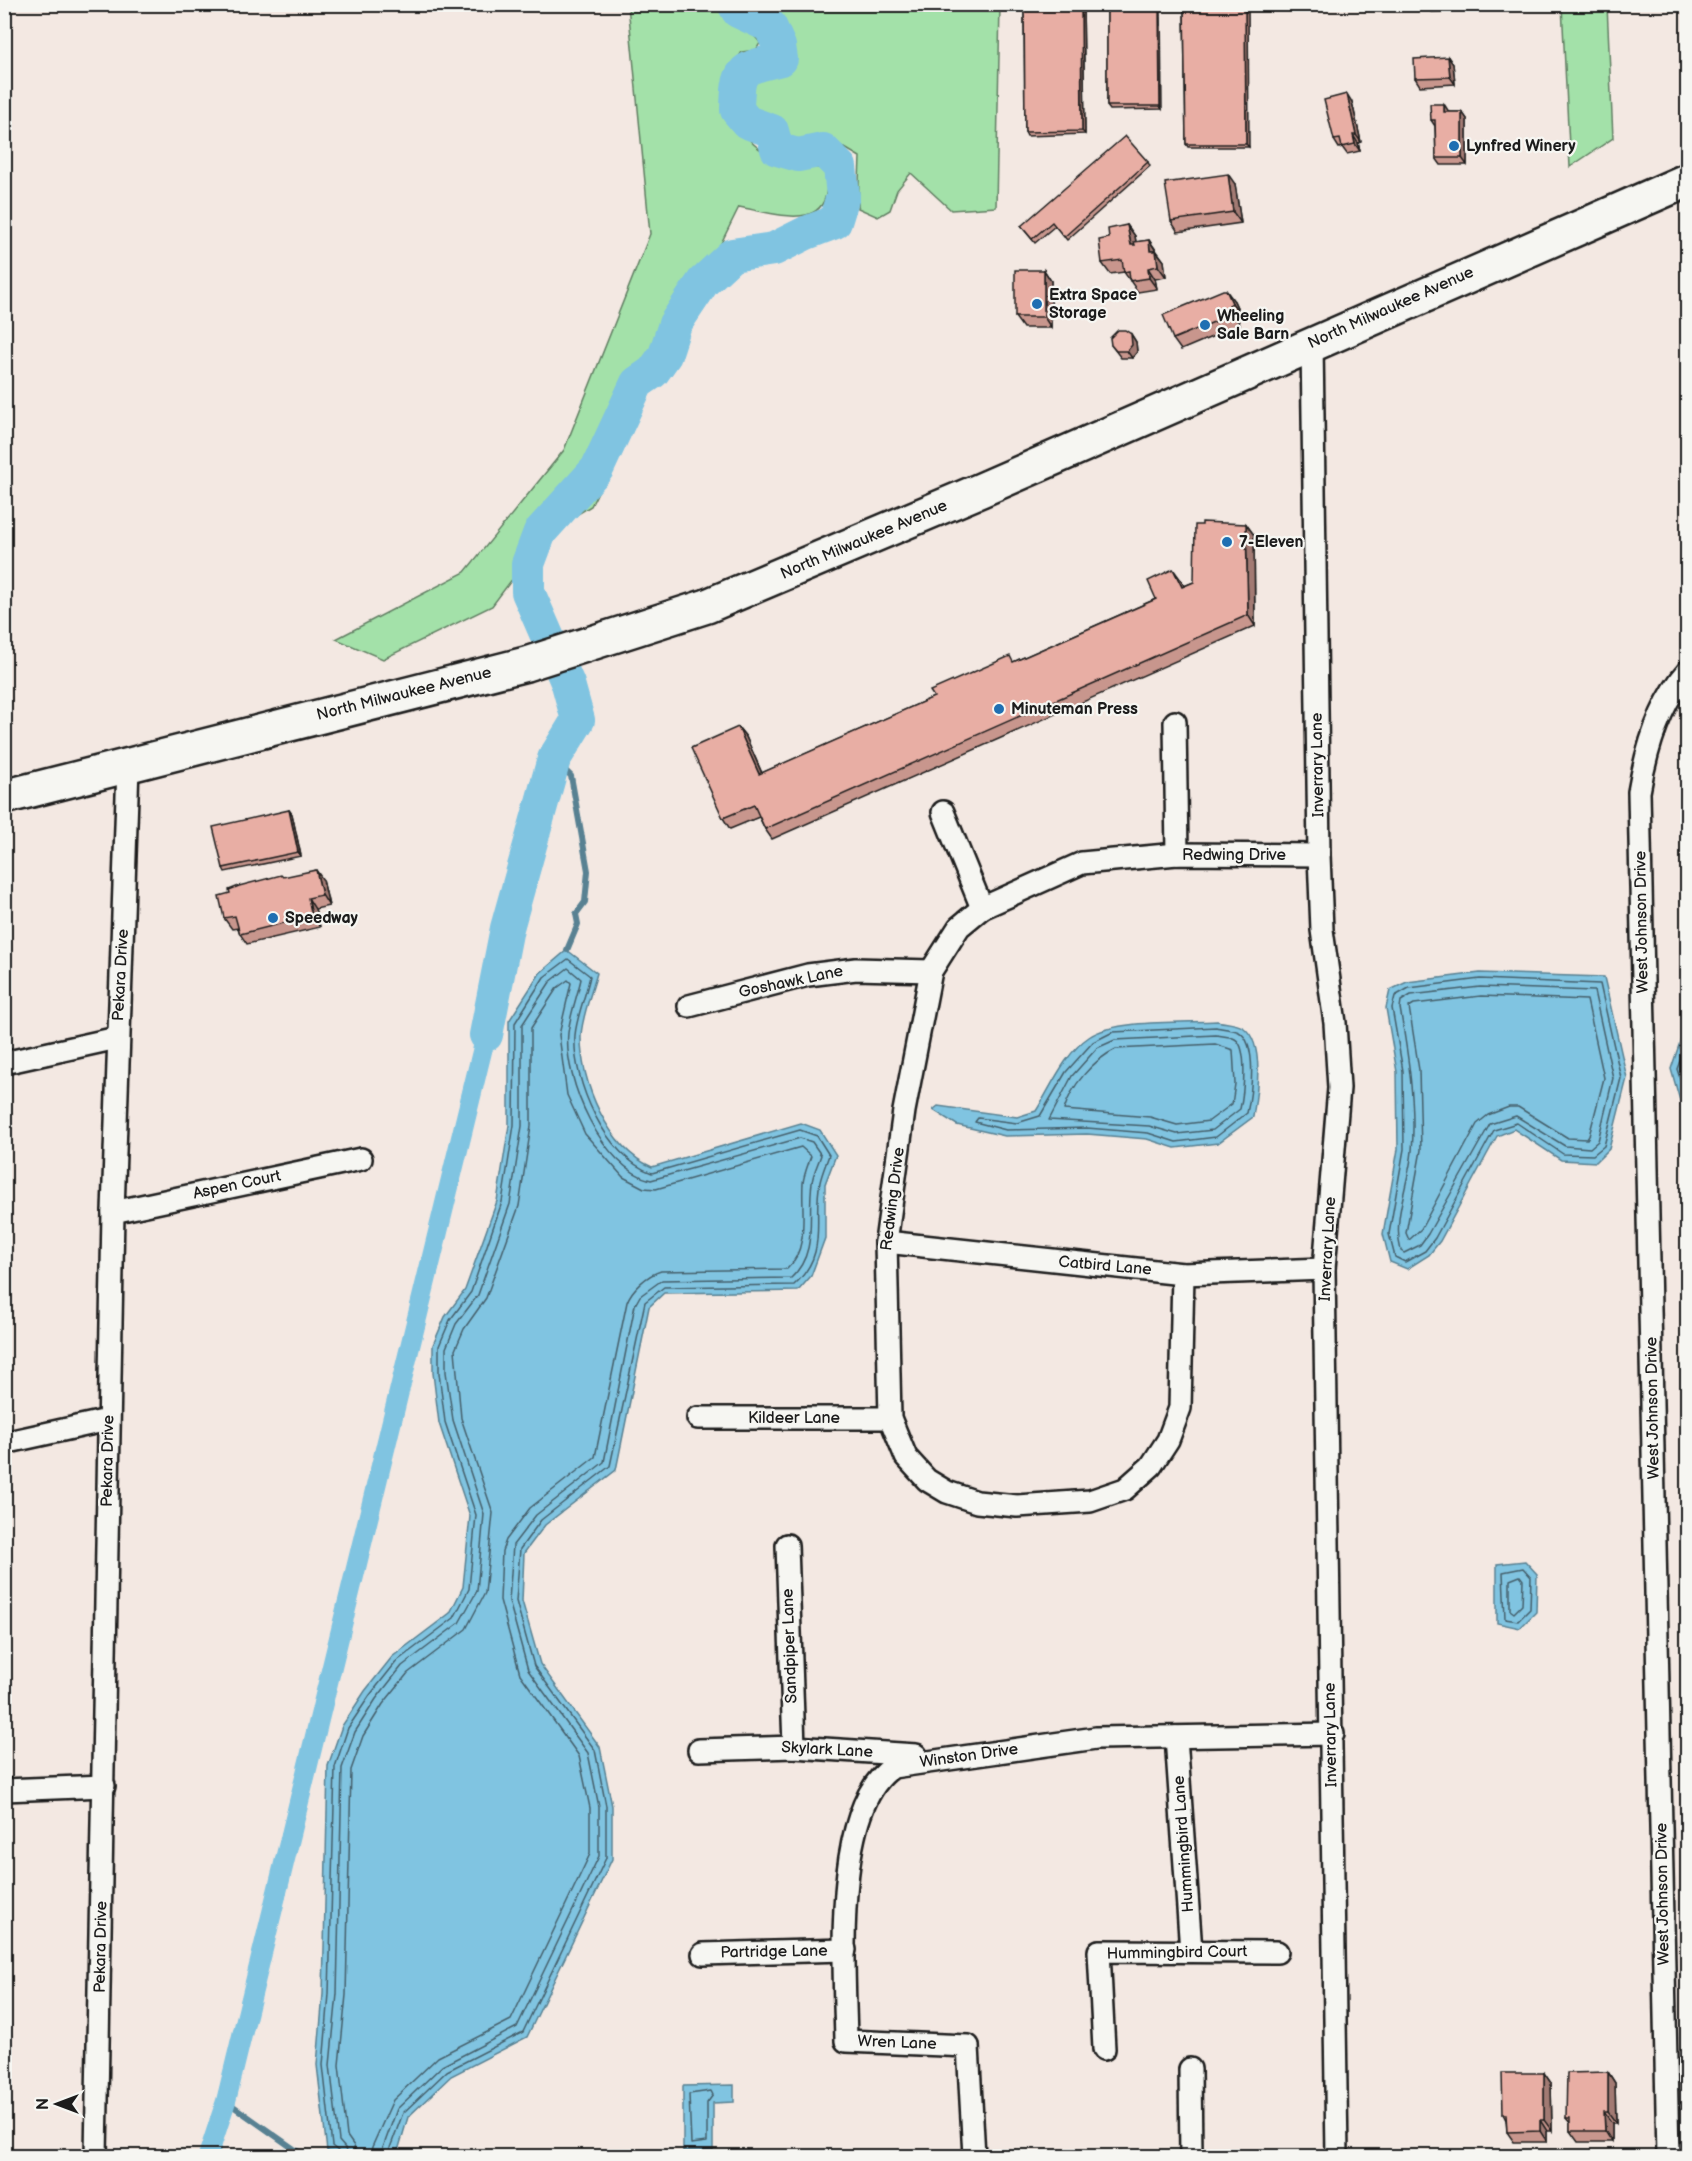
<svg xmlns="http://www.w3.org/2000/svg" width="1692" height="2161" viewBox="0 0 1692 2161" font-family="'Balsamiq Sans',sans-serif">
<style>
.green{fill:#a3e1a9;stroke:#607e62;stroke-width:1.5}
.water{fill:#80c4e1;stroke:#588192;stroke-width:1.5}
.lines{fill:none;stroke-linecap:round;stroke-linejoin:round}
.shore{stroke:#445f6b;stroke-width:1.5}
.stream{stroke:#588192;stroke-width:6}
.canal{stroke:#80c4e1;stroke-width:20}
.river{stroke:#80c4e1;stroke-width:34}
.street-casing{stroke:#1c1c1c;stroke-width:26}
.primary-casing{stroke:#1c1c1c;stroke-width:38}
.street{stroke:#f6f6f2;stroke-width:21}
.primary{stroke:#f6f6f2;stroke-width:33}
.wall{fill:#c8968d;stroke:#1c1c1c;stroke-width:1.5}
.shaded-wall{fill:#a27a73;stroke:#1c1c1c;stroke-width:1.5}
.building{fill:#e8aea4;stroke:#1c1c1c;stroke-width:1.5}
.poi-dot{fill:#1f6fb2;stroke:#f6f6f2;stroke-width:2}
.labels{text-anchor:middle;dominant-baseline:central;stroke-width:4.5;stroke-linejoin:round;paint-order:stroke}
.poi-label{font-size:16px;font-weight:bold;fill:#1c1c1c;stroke:#f6f6f2;text-anchor:start}
.street-label{font-size:16px;fill:#1c1c1c;stroke:#f6f6f2}
</style>
<rect width="100%" height="100%" fill="#f3e8e2"/>
<filter id="ink" filterUnits="userSpaceOnUse"><feTurbulence type="fractalNoise" baseFrequency=".0167" numOctaves="2"/><feDisplacementMap in="SourceGraphic" scale="12" xChannelSelector="R" yChannelSelector="G"/><feConvolveMatrix kernelMatrix="1 2 1 2 8 2 1 2 1" color-interpolation-filters="sRGB"/></filter>
<g filter="url(#ink)">
<g class="green">
<path d="M 628,5 L 718,5 C 728,15 756,34 760,43 L 756,50 L 742,52 C 737,60 730,68 728,76 C 719,108 747,146 776,159 C 792,166 810,165 826,170 C 836,236 777,214 739,207 L 591,506 L 547,533 L 492,606 L 383,659 L 336,639 L 465,572 L 564,450 L 650,234 Z"/>
<path d="M 774,5 L 1000,5 L 996,207 L 951,210 L 911,173 L 897,190 L 890,210 L 878,217 L 858,208 L 860,157 L 828,138 L 799,141 L 791,138 L 750,105 C 746,75 761,72 787,67 C 796,49 785,21 774,5 Z"/>
<polygon points="1562,5 1607,5 1613,138 1570,167"/>
</g>
<g class="water">
<path d="M 567,950 L 597,973 C 592,992 582,1016 581,1036 C 580,1082 608,1148 652,1167 L 801,1123 L 820,1130 L 836,1155 L 825,1184 L 825,1238 L 811,1276 L 798,1291 L 664,1293 L 649,1307 L 616,1470 L 545,1525 L 524,1553 L 522,1601 L 540,1664 L 600,1747 L 612,1806 L 612,1859 L 527,2037 L 451,2076 L 408,2117 L 398,2151 C 379,2161 346,2159 327,2151 L 317,2065 L 323,1994 L 328,1766 L 342,1726 L 365,1691 L 392,1657 L 450,1613 L 463,1587 L 470,1516 L 439,1423 L 433,1373 L 433,1345 L 445,1317 L 465,1290 L 497,1201 L 509,1125 L 509,1021 L 540,973 Z"/>
<polygon points="1480,973 1604,977 1627,1078 1609,1149 1596,1162 1561,1160 1514,1129 1497,1136 1440,1241 1429,1255 1407,1269 1390,1262 1383,1234 1398,1149 1397,1072 1386,1008 1390,990 1407,982"/>
<path d="M 1217,1021 C 1224,1023 1237,1023 1244,1028 C 1265,1044 1257,1093 1253,1117 L 1218,1143 L 1175,1148 L 1147,1139 L 1087,1134 L 1005,1136 L 957,1125 L 933,1110 L 938,1106 L 1017,1117 L 1036,1111 C 1051,1087 1065,1053 1089,1037 C 1116,1019 1183,1023 1217,1021 Z"/>
<polygon points="1687,1021 1688,1021 1687,1125 1671,1069"/>
<polygon points="1525,1561 1537,1574 1536,1612 1520,1628 1497,1623 1497,1564"/>
<polygon points="734,2085 734,2102 713,2103 713,2150 683,2151 683,2086"/>
</g>
<g class="lines">
<g class="shore">
<polygon points="1480,979 1600,984 1621,1078 1604,1146 1593,1155 1563,1154 1517,1123 1494,1130 1435,1238 1425,1251 1405,1262 1395,1257 1389,1234 1404,1149 1403,1071 1392,1008 1395,996 1409,988"/>
<path d="M 1480,987 L 1594,991 L 1613,1078 L 1598,1141 L 1590,1148 L 1565,1146 L 1516,1116 L 1490,1124 L 1428,1234 L 1420,1245 L 1404,1253 L 1401,1251 C 1392,1218 1409,1184 1412,1151 C 1416,1104 1408,1055 1400,1008 L 1401,1001 L 1411,995 Z"/>
<polygon points="1481,996 1587,1000 1604,1078 1589,1136 1587,1139 1568,1138 1518,1107 1509,1107 1488,1115 1477,1124 1421,1229 1409,1240 1406,1233 1421,1150 1419,1070 1409,1007 1414,1004"/>
<path d="M 1216,1027 C 1223,1029 1233,1029 1239,1032 C 1258,1043 1251,1096 1247,1113 L 1216,1137 L 1176,1142 L 1148,1133 L 1087,1128 L 1006,1130 L 975,1122 L 978,1118 L 1017,1123 L 1040,1116 L 1066,1072 L 1093,1042 L 1113,1032 Z"/>
<path d="M 1216,1035 C 1221,1036 1230,1036 1235,1039 C 1249,1047 1243,1096 1240,1109 L 1213,1130 L 1177,1134 L 1149,1126 L 1049,1120 L 1072,1076 L 1097,1048 L 1115,1040 Z"/>
<polyline points="1688,1039 1677,1069 1688,1104"/>
<path d="M 1215,1044 L 1233,1050 L 1235,1084 L 1232,1104 L 1209,1121 L 1177,1125 L 1150,1117 L 1064,1110 C 1071,1086 1093,1060 1116,1049 Z"/>
<polygon points="1523,1568 1531,1577 1530,1609 1518,1621 1505,1619 1503,1572"/>
<polygon points="1520,1576 1523,1580 1522,1605 1514,1613 1510,1610 1510,1580"/>
<polygon points="711,2091 713,2095 707,2103 707,2142 691,2144 689,2094"/>
<path d="M 339,2156 L 338,2151 L 332,2146 L 323,2065 L 329,1994 L 335,1767 L 348,1728 L 370,1695 L 397,1661 L 454,1618 L 469,1589 L 476,1515 L 445,1422 L 439,1373 L 439,1346 L 450,1320 L 471,1292 L 502,1202 L 514,1125 L 515,1023 L 544,977 L 568,959 L 590,976 C 586,995 577,1015 575,1035 C 572,1081 606,1158 652,1173 L 800,1130 L 817,1136 L 829,1155 C 826,1164 822,1173 820,1182 C 812,1220 830,1252 794,1285 L 664,1287 L 645,1302 L 610,1466 L 541,1520 L 520,1549 L 516,1601 L 534,1666 L 595,1750 L 606,1806 L 606,1858 L 523,2032 L 447,2071 L 403,2113 L 387,2156"/>
<path d="M 347,2156 L 345,2148 L 339,2141 L 330,2065 L 337,1994 L 342,1768 L 355,1732 L 376,1699 L 402,1666 L 459,1623 L 477,1591 L 484,1514 L 453,1420 L 446,1372 L 446,1348 L 456,1324 L 478,1295 L 510,1204 L 522,1126 L 522,1025 L 550,982 L 568,968 L 581,979 C 577,997 570,1015 568,1033 C 563,1080 603,1169 651,1180 L 800,1138 L 812,1142 L 821,1155 C 818,1164 813,1173 812,1183 C 807,1216 819,1252 791,1278 L 662,1280 L 640,1296 L 635,1305 L 604,1462 L 536,1515 L 513,1545 L 509,1601 L 528,1670 L 588,1753 L 599,1807 L 599,1856 L 517,2027 L 442,2066 L 397,2109 L 380,2156"/>
<path d="M 356,2156 L 354,2146 L 347,2136 L 339,2065 L 346,1995 L 351,1770 L 363,1736 L 383,1704 L 408,1673 L 466,1629 L 485,1593 L 493,1513 L 461,1418 L 455,1350 L 464,1329 L 486,1298 L 519,1206 L 531,1126 L 531,1028 L 557,988 L 568,980 L 571,983 L 559,1035 L 567,1095 L 585,1134 L 623,1177 L 644,1188 L 656,1189 L 801,1147 L 811,1156 C 808,1165 804,1174 803,1183 C 801,1210 810,1248 787,1269 L 661,1271 C 647,1275 632,1289 627,1302 L 595,1457 L 530,1508 L 506,1540 L 502,1551 L 500,1600 L 520,1674 L 579,1756 L 590,1808 L 590,1854 L 511,2020 L 438,2057 L 393,2100 L 372,2147 L 370,2156"/>
</g>
<g class="stream">
<polyline points="554,759 571,776 588,871 585,902 576,914 578,924 567,950"/>
<polyline points="226,2101 304,2156"/>
</g>
<polyline class="canal" points="208,2156 226,2101 486,1035"/>
<path class="river" d="M 486,1035 L 507,928 L 554,759 L 578,720 L 568,684 L 528,592 L 528,564 L 540,532 L 597,469 L 637,383 L 653,372 L 665,355 L 675,324 L 703,282 L 732,255 L 774,249 L 806,233 L 835,222 L 843,196 L 840,167 L 823,150 L 798,155 L 777,149 L 772,131 L 747,122 L 737,110 C 738,67 741,69 781,59 L 779,46 L 770,26 L 738,11 L 734,4"/>
<defs>
<g id="street">
<polyline points="1312,343 1319,855 1322,930 1335,1023 1339,1088 1324,1269 1337,2156"/>
<polyline points="1175,722 1177,854"/>
<polyline points="943,812 982,908"/>
<polyline points="689,1006 808,975 856,969 931,971"/>
<polyline points="4,1063 117,1038"/>
<polyline points="113,1212 361,1159"/>
<polyline points="886,1242 1183,1274 1324,1269"/>
<polyline points="1183,1274 1180,1408 1168,1440 1151,1466 1125,1489 1090,1501 1017,1506 977,1502 947,1492 927,1480 906,1457 890,1418 886,1242 904,1111 931,971 959,927 982,908 1082,863 1177,854 1319,855"/>
<polyline points="698,1418 890,1418"/>
<polyline points="4,1443 108,1420"/>
<polyline points="787,1545 794,1747"/>
<polyline points="1176,1737 1191,1951"/>
<polyline points="699,1750 794,1747 916,1755"/>
<polyline points="4,1790 104,1786"/>
<polyline points="703,1954 845,1950"/>
<polyline points="1104,2049 1099,1951 1277,1952"/>
<polyline points="1190,2069 1191,2156"/>
<polyline points="96,2156 113,1212 128,766"/>
<path d="M 974,2156 L 968,2046 L 846,2041 C 845,1974 831,1807 893,1767 L 1096,1738 L 1333,1734"/>
<path d="M 1668,2156 L 1639,792 C 1646,750 1659,704 1688,671"/>
</g>
<polyline id="primary" points="4,797 526,664 707,606 981,490 1688,180"/>
</defs>
<use href="#street" class="street-casing"/>
<use href="#primary" class="primary-casing"/>
<use href="#street" class="street"/>
<use href="#primary" class="primary"/>
</g>
<g class="wall">
<polygon points="1024,4 1083,4 1085,134 1027,136 1025,132"/>
<polygon points="1107,4 1162,109 1110,110 1107,106"/>
<polygon points="1184,4 1249,147 1188,147 1186,144"/>
<polygon points="1427,4 1473,4 1473,10 1432,12"/>
<polygon points="1448,57 1453,64 1455,84 1420,86 1415,78"/>
<polygon points="1352,102 1361,142 1358,143 1360,151 1347,154 1342,147 1339,148 1334,140"/>
<polygon points="1449,112 1462,112 1467,119 1467,165 1441,165 1436,158 1435,126 1431,120"/>
<polygon points="1148,162 1150,166 1067,240 1055,226 1035,243 1021,226"/>
<polygon points="1235,184 1241,223 1178,232 1171,221"/>
<polygon points="1127,225 1135,236 1136,242 1149,240 1164,261 1166,277 1155,279 1157,289 1138,292 1124,272 1110,274 1102,263 1109,238"/>
<polygon points="1044,270 1051,281 1051,328 1023,328 1015,317"/>
<polygon points="1234,301 1240,314 1236,315 1240,325 1181,350 1173,339"/>
<polygon points="1131,334 1136,342 1137,352 1132,358 1121,358 1111,345"/>
<polygon points="1246,524 1254,535 1255,626 772,839 765,829 759,817 730,829 723,818 738,727 746,737 762,773 1156,599 1181,580 1184,586 1194,582"/>
<polygon points="289,810 292,814 301,856 225,872 223,868"/>
<polygon points="283,877 323,880 329,906 315,909 320,927 247,944 240,934 238,928 232,929 224,918 230,893"/>
<polygon points="1608,2072 1615,2083 1616,2123 1612,2123 1612,2142 1578,2142 1570,2131 1570,2123 1566,2118"/>
<polygon points="1544,2073 1551,2083 1552,2131 1547,2131 1547,2142 1514,2142 1507,2132 1506,2120 1503,2114"/>
</g>
<g class="shaded-wall">
<polygon points="1081,4 1083,4 1085,134 1082,131"/>
<polygon points="1159,4 1161,4 1162,109 1160,106"/>
<polygon points="1245,4 1248,4 1249,147 1246,144"/>
<polygon points="1448,57 1453,64 1455,84 1450,77"/>
<polygon points="1347,94 1352,102 1361,142 1356,135"/>
<polygon points="1444,104 1449,112 1449,119 1444,112"/>
<polygon points="1462,112 1467,119 1467,165 1462,158"/>
<polygon points="1353,135 1358,143 1360,151 1355,144"/>
<polygon points="1228,174 1235,184 1241,223 1233,212"/>
<polygon points="1127,225 1135,236 1138,256 1131,245"/>
<polygon points="1149,240 1156,251 1150,251"/>
<polygon points="1156,251 1164,261 1166,277 1158,266"/>
<polygon points="1148,268 1155,279 1157,289 1149,278"/>
<polygon points="1044,270 1051,281 1051,328 1044,317"/>
<polygon points="1226,290 1234,301 1240,314 1232,303"/>
<polygon points="1229,305 1236,315 1240,325 1233,314"/>
<polygon points="1131,334 1136,342 1137,352 1132,358 1127,351"/>
<polygon points="1246,524 1254,535 1255,626 1248,615"/>
<polygon points="1173,569 1181,580 1190,598 1182,587"/>
<polygon points="738,727 746,737 767,785 759,774"/>
<polygon points="289,810 292,814 301,856 298,852"/>
<polygon points="316,870 323,880 329,906 322,895"/>
<polygon points="308,898 315,909 320,927 312,916"/>
<polygon points="1608,2072 1615,2083 1616,2123 1608,2112"/>
<polygon points="1544,2073 1551,2083 1552,2131 1544,2120"/>
<polygon points="1604,2112 1612,2123 1612,2142 1605,2131"/>
<polygon points="1540,2120 1547,2131 1547,2142 1540,2131"/>
</g>
<g class="building">
<polygon points="1024,4 1081,4 1082,131 1025,132"/>
<polygon points="1107,4 1159,4 1160,106 1107,106"/>
<polygon points="1184,4 1245,4 1246,144 1186,144"/>
<polygon points="1448,57 1450,77 1415,78 1414,59"/>
<polygon points="1347,94 1356,135 1353,135 1355,144 1342,147 1340,139 1334,140 1324,100"/>
<polygon points="1430,104 1444,104 1444,112 1462,112 1462,158 1436,158 1435,120 1431,120"/>
<polygon points="1125,136 1148,162 1064,237 1052,222 1032,239 1021,226"/>
<polygon points="1228,174 1233,212 1171,221 1165,183"/>
<polygon points="1127,225 1131,245 1135,245 1134,242 1149,240 1150,251 1156,251 1158,266 1148,268 1149,278 1130,281 1129,271 1124,272 1122,260 1102,263 1099,240 1109,238 1108,229"/>
<rect x="1015" y="270" width="29" height="47"/>
<polygon points="1223,290 1226,290 1232,303 1229,305 1233,314 1173,339 1163,315"/>
<polygon points="1118,330 1125,330 1131,334 1132,345 1127,351 1116,351 1111,345 1110,338"/>
<polygon points="1202,522 1246,524 1248,615 765,829 754,805 723,818 691,748 738,727 759,774 934,697 930,691 1010,656 1013,662 1156,599 1148,581 1173,569 1182,587 1194,582 1195,525 1202,525"/>
<polygon points="289,810 298,852 223,868 213,827"/>
<polygon points="316,870 322,895 308,898 312,916 240,934 235,916 224,918 219,896 230,893 229,890 239,886 281,875 283,877"/>
<polygon points="1608,2072 1608,2112 1604,2112 1605,2131 1570,2131 1570,2118 1566,2118 1567,2073"/>
<polygon points="1502,2073 1544,2073 1544,2120 1540,2120 1540,2131 1507,2132 1506,2114 1503,2114"/>
<polygon points="1605,2156 1605,2157 1576,2157"/>
</g>
</g>
<g class="poi-dot">
<circle cx="1454" cy="146" r="6"/>
<circle cx="1037" cy="304" r="6"/>
<circle cx="1205" cy="325" r="6"/>
<circle cx="1227" cy="542" r="6"/>
<circle cx="999" cy="709" r="6"/>
<circle cx="273" cy="918" r="6"/>
</g>
<g class="labels">
<g class="poi-label">
<text x="1466" y="146">Lynfred Winery</text>
<text x="1049" y="295">Extra Space<tspan x="1049" dy="18">Storage</tspan></text>
<text x="1217" y="316">Wheeling<tspan x="1217" dy="18">Sale Barn</tspan></text>
<text x="1239" y="542">7-Eleven</text>
<text x="1011" y="709">Minuteman Press</text>
<text x="285" y="918">Speedway</text>
</g>
<g class="street-label">
<text transform="translate(1391 308) rotate(-24)">North Milwaukee Avenue</text>
<text transform="translate(864 540) rotate(-23)">North Milwaukee Avenue</text>
<text transform="translate(404 694) rotate(-14)">North Milwaukee Avenue</text>
<text transform="translate(1318 765) rotate(-91)">Inverrary Lane</text>
<text x="1234" y="855">Redwing Drive</text>
<text transform="translate(1642 922) rotate(-91)">West Johnson Drive</text>
<text transform="translate(121 975) rotate(-87)">Pekara Drive</text>
<text transform="translate(791 982) rotate(-12)">Goshawk Lane</text>
<text transform="translate(237 1185) rotate(-12)">Aspen Court</text>
<text transform="translate(893 1199) rotate(-83)">Redwing Drive</text>
<text transform="translate(1328 1249) rotate(-87)">Inverrary Lane</text>
<text transform="translate(1105 1266) rotate(5)">Catbird Lane</text>
<text transform="translate(1653 1408) rotate(-91)">West Johnson Drive</text>
<text x="794" y="1418">Kildeer Lane</text>
<text transform="translate(108 1461) rotate(-89)">Pekara Drive</text>
<text transform="translate(790 1646) rotate(-92)">Sandpiper Lane</text>
<text transform="translate(1331 1735) rotate(-91)">Inverrary Lane</text>
<text transform="translate(827 1750) rotate(3)">Skylark Lane</text>
<text transform="translate(969 1756) rotate(-8)">Winston Drive</text>
<text transform="translate(1184 1844) rotate(-94)">Hummingbird Lane</text>
<text transform="translate(1663 1894) rotate(-91)">West Johnson Drive</text>
<text transform="translate(101 1947) rotate(-89)">Pekara Drive</text>
<text transform="translate(774 1952) rotate(-1)">Partridge Lane</text>
<text transform="translate(1177 1953) rotate(-1)">Hummingbird Court</text>
<text transform="translate(897 2043) rotate(2)">Wren Lane</text>
</g>
</g>
<rect width="1692" height="2161" fill="none" stroke="#f6f6f2" stroke-width="24"/>
<rect x="12" y="12" width="1668" height="2137" fill="none" stroke="#1c1c1c" stroke-width="2" filter="url(#ink)"/>
<g transform="translate(57 2104) rotate(270)" stroke="#f6f6f2" stroke-width="4.5" paint-order="stroke">
<path d="M0-4.5L10 22L0 15L-10 22Z" fill="#1c1c1c"/>
<text y="-9" font-size="16" font-weight="bold" text-anchor="middle" fill="#1c1c1c">N</text>
</g>
</svg>
